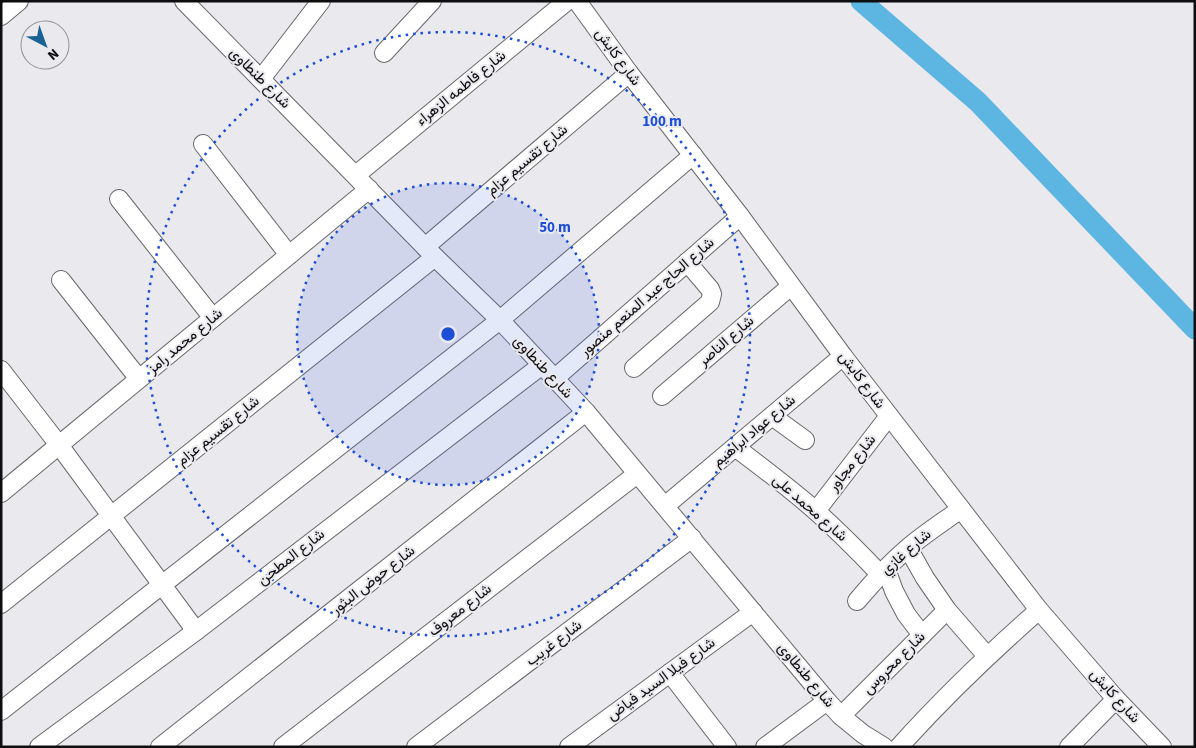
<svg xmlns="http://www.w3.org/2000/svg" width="1196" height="748" viewBox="0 0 1196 748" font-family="'Source Sans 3',Vazirmatn,sans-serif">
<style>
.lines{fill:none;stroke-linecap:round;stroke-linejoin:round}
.canal{stroke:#5db6e2;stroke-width:21}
.street-casing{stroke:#67686c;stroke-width:20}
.street{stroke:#fff;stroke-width:18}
.ring{fill:none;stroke:#1d4ed8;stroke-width:2.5;stroke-dasharray:2.5 5}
.labels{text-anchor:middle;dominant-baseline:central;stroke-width:4;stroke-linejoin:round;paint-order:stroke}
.street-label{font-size:15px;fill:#0e0e10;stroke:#e9e9ee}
.centre{fill:#1d4ed8;stroke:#e9e9ee;stroke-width:2.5}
.ring-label{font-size:15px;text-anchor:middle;font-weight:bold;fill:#1d4ed8;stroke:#e9e9ee;stroke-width:4;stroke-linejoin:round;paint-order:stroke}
</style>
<rect width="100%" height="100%" fill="#e9e9ee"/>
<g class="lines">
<polyline class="canal" points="861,1 978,102 1195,329"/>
<defs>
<g id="street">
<polyline points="184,1 435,257 500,320 586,412 827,701 841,716 863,734 884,747"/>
<polyline points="577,1 629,73 740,216 843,356 1039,610 1116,699 1162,747"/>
<polyline points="1,16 19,1"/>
<polyline points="384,53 432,1"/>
<polyline points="261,79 321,1"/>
<polyline points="203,144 289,255"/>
<polyline points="356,175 567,1"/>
<polyline points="119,199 213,318"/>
<polyline points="425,247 629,73"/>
<polyline points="61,280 139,379"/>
<polyline points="634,368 710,302 712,294 710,289 687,262"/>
<polyline points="1,370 59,445 196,631"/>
<polyline points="554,379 740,216"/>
<polyline points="662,396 791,286"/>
<polyline points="772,416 805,440"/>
<path d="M 735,447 C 763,468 791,489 817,512 C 839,532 860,553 880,574"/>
<polyline points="1,493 369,189"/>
<polyline points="665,506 843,356"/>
<polyline points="816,511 889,416"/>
<polyline points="908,548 925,578 947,610 987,656"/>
<polyline points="886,569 894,591 906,614 922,635"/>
<path d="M 857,601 C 873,582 889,564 908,548 C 924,534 943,522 961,509"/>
<polyline points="1,604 435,257"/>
<polyline points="670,673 727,747"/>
<polyline points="1,711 500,320 693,155"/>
<polyline points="841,716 947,610"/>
<polyline points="39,747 196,631 542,365"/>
<polyline points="160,747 586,412"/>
<polyline points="283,747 637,474"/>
<polyline points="416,747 692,538"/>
<polyline points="569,747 753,612"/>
<polyline points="765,747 827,701"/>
<path d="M 899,747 C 943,698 990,653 1039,610"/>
<polyline points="1069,747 1116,699"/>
</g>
</defs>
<use href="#street" class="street-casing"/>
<use href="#street" class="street"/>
</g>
<circle cx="448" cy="334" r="151" fill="#1d4ed8" fill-opacity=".12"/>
<g class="ring">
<circle cx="448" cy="334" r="151"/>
<circle cx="448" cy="334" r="302"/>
</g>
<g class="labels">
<g class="street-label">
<text transform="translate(618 57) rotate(54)">شارع كابش</text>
<text transform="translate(260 78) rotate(45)">شارع طنطاوى</text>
<text transform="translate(461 88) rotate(-39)">شارع فاطمه الزهراء</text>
<text transform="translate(527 160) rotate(-40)">شارع تقسيم عزام</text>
<text transform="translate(647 297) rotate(-41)">شارع الحاج عبد المنعم منصور</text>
<text transform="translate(185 341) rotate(-40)">شارع محمد رامز</text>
<text transform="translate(726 341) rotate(-41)">شارع الناصر</text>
<text transform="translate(543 367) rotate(47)">شارع طنطاوى</text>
<text transform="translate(862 380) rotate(53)">شارع كابش</text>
<text transform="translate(218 431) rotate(-39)">شارع تقسيم عزام</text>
<text transform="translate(754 431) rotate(-40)">شارع عواد ابراهيم</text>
<text transform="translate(852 463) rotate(-52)">شارع مجاور</text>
<text transform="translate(810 508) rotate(41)">شارع محمد على</text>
<text transform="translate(906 552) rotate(-41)">شارع غازي</text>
<text transform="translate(291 557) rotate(-38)">شارع المطحن</text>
<text transform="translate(373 580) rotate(-38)">شارع حوض البثور</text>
<text transform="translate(460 610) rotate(-38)">شارع معروف</text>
<text transform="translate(554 643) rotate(-37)">شارع غريب</text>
<text transform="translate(894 663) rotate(-45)">شارع محروس</text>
<text transform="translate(806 675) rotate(50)">شارع طنطاوى</text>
<text transform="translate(661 679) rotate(-36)">شارع فيلا السيد فياض</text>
<text transform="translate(1115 696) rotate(48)">شارع كابش</text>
</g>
</g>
<circle cx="448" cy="334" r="8" class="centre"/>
<g class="ring-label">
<text x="662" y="126">100 m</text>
<text x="555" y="232">50 m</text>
</g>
<rect width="1196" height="748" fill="none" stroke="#0e0e10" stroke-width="5"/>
<g transform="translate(45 45) rotate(139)"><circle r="24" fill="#e9e9ee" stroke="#919195"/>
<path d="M0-4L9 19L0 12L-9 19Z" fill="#1a6195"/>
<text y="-8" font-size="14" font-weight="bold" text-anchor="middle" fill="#0e0e10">N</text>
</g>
</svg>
